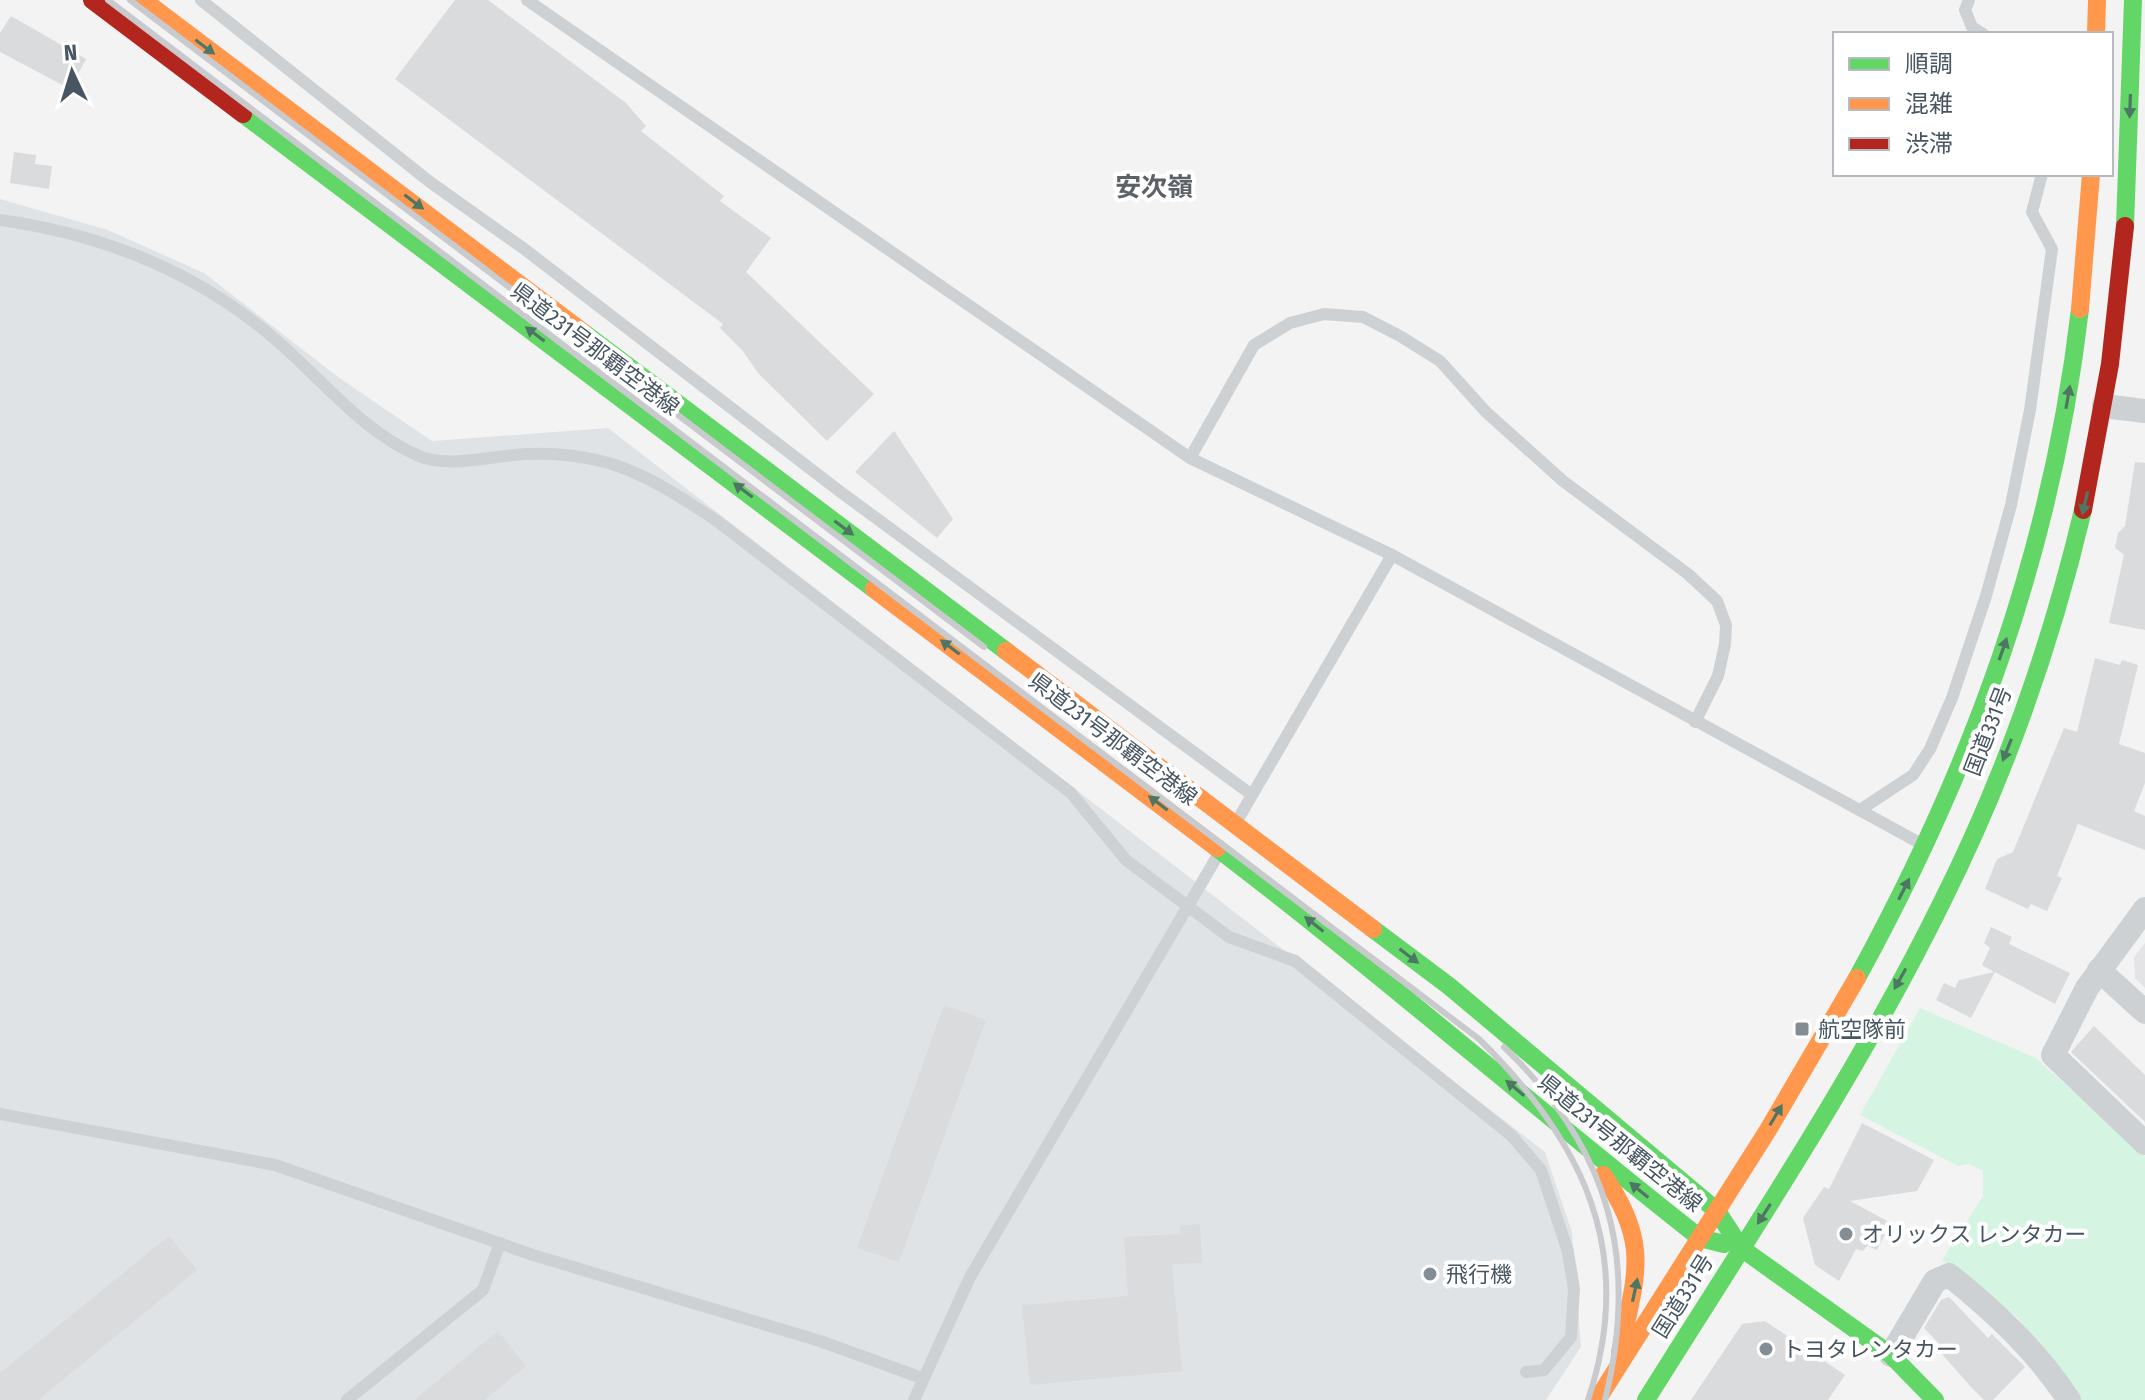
<svg xmlns="http://www.w3.org/2000/svg" width="2145" height="1400" viewBox="0 0 2145 1400" font-family="'Fira Sans Condensed','Noto Sans JP',sans-serif">
<style>
.education{fill:#e4e4e6}
.airport{fill:#e0e3e6}
.green{fill:#d5f4e1}
.building{fill:#dadbdd}
.lines{fill:none;stroke-linecap:round;stroke-linejoin:round}
.lane{stroke:#ced1d4;stroke-width:12}
.street{stroke:#ced1d4;stroke-width:24}
.fast{stroke:#63d668;stroke-width:18}
.slow{stroke:#ff974d;stroke-width:18}
.jam{stroke:#b3261e;stroke-width:18}
.rail{stroke:#c8cacd;stroke-width:6}
.oneway{fill:#4e7664}
.poi-dot{fill:#838d95;stroke:#fff;stroke-width:3}
.labels{text-anchor:middle;dominant-baseline:central;stroke-width:8;stroke-linejoin:round;paint-order:stroke}
.street-label{font-size:22px;fill:#475662;stroke:#fff}
.poi-label{font-size:22px;fill:#475662;stroke:#fff;text-anchor:start}
.quarter-label{font-size:26px;font-weight:bold;fill:#5d6268;stroke:#fff}
</style>
<rect width="100%" height="100%" fill="#f3f3f3"/>
<polygon class="education" points="2145,943 2145,988 2135,978 2134,957"/>
<polygon class="airport" points="0,199 108,230 204,273 338,377 432,441 608,428 1545,1152 1572,1232 1581,1347 1546,1400 0,1400"/>
<polygon class="green" points="1920,1008 2036,1058 2145,1156 2145,1400 2080,1400 2018,1318 1942,1260 1983,1196 1983,1171 1969,1164 1958,1166 1860,1115"/>
<g class="building">
<polygon points="455,0 488,0 626,103 646,126 641,131 724,196 720,201 771,238 746,272 874,394 827,441 758,373 742,350 720,328 723,324 395,79"/>
<polygon points="11,16 86,59 70,89 0,52 0,33"/>
<polygon points="14,152 36,155 35,164 52,166 49,189 10,183"/>
<polygon points="894,431 953,519 937,538 855,472"/>
<polygon points="2135,462 2145,463 2145,630 2109,623 2124,555 2115,548 2118,533 2125,526"/>
<polygon points="2095,658 2120,665 2122,660 2138,665 2119,744 2145,753 2145,783 2134,811 2145,816 2145,850 2078,824 2057,876 2062,878 2047,911 2031,904 2028,909 1985,889 1997,859 2013,852 2064,728 2077,732"/>
<polygon points="1991,927 2012,937 2009,944 2070,973 2055,1004 1995,972 1971,1018 1936,1000 1944,983 1955,988 1959,980 1994,972 1982,965 1990,948 1984,943"/>
<polygon points="944,1005 986,1020 899,1262 857,1248"/>
<polygon points="2094,1026 2145,1075 2145,1122 2071,1052"/>
<polygon points="1862,1123 1934,1160 1917,1191 1850,1201 1891,1223 1877,1250 1867,1246 1863,1251 1856,1249 1839,1281 1815,1265 1803,1218 1824,1187 1829,1189"/>
<polygon points="1200,1224 1202,1263 1172,1264 1182,1371 1030,1385 1022,1305 1128,1296 1124,1237 1180,1234 1180,1226"/>
<polygon points="169,1236 197,1270 38,1400 0,1400 0,1373"/>
<polygon points="1949,1297 1988,1338 1992,1334 2025,1367 1993,1400 1984,1400 1971,1387 1942,1354 1945,1350 1924,1328 1941,1300"/>
<polygon points="1765,1321 1845,1375 1828,1400 1691,1400 1742,1324"/>
<polygon points="498,1331 526,1366 485,1400 414,1400"/>
</g>
<g class="lines">
<g class="lane">
<polyline points="201,0 430,182 523,248 838,490 1252,795"/>
<polyline points="527,0 1190,458 1392,555 1918,842"/>
<polyline points="1969,0 1965,10 1972,27 1983,34"/>
<path d="M 0,220 C 100,234 191,269 269,334 C 318,374 360,431 419,456 C 450,469 494,455 527,454 C 609,451 651,477 717,521 L 1071,793 L 1126,860 L 1229,937 L 1295,961 L 1512,1136 L 1541,1170 L 1568,1252 L 1574,1289 L 1571,1337 L 1544,1370 L 1526,1372"/>
<polyline points="1190,458 1254,345 1290,323 1324,314 1363,317 1400,336 1440,361 1486,412 1563,481 1688,574 1717,601 1726,625 1725,644 1718,676 1695,722"/>
<polyline points="1860,810 1913,775 1930,749 1952,698 1986,596 2011,505 2030,410 2052,249 2032,212 2042,174"/>
<polyline points="1237,821 1392,555"/>
<polyline points="0,1114 275,1165 533,1255 820,1341 922,1378"/>
<polyline points="347,1400 483,1290 500,1243"/>
<polyline points="914,1400 970,1277 1218,855"/>
</g>
<g class="street">
<polyline points="2104,406 2145,411"/>
<polyline points="2145,909 2087,988 2053,1055 2145,1143"/>
<polyline points="2099,970 2145,1012"/>
<path d="M 1891,1355 L 1935,1281 L 1949,1275 C 1995,1312 2036,1350 2069,1400"/>
</g>
<g class="fast">
<polyline points="243,114 874,589"/>
<polyline points="2125,226 2133,0"/>
<polyline points="584,333 1006,651"/>
<path d="M 1217,848 C 1382,974 1537,1110 1700,1238 L 1724,1244"/>
<polyline points="1373,929 1449,986 1717,1211 1741,1248 1891,1355 1935,1400"/>
<path d="M 1857,978 C 1973,766 2052,551 2080,309"/>
<path d="M 1646,1400 C 1748,1237 1857,1075 1942,902 C 2004,778 2051,645 2083,510"/>
</g>
<g class="slow">
<polyline points="143,0 584,333"/>
<polyline points="2096,34 2097,0"/>
<polyline points="2080,309 2091,174"/>
<polyline points="874,589 1217,848"/>
<polyline points="1006,651 1373,929"/>
<path d="M 1603,1175 C 1652,1245 1635,1276 1620,1353"/>
<polyline points="1597,1400 1768,1130 1857,978"/>
</g>
<g class="jam">
<polyline points="92,0 243,114"/>
<polyline points="2083,510 2110,364 2125,226"/>
</g>
<g class="rail">
<path d="M 108,0 L 1479,1039 C 1584,1142 1637,1253 1588,1400"/>
<polyline points="130,0 984,647"/>
<path d="M 1504,1047 C 1609,1148 1640,1258 1605,1400"/>
</g>
</g>
<defs><path id="oneway-solid" d="M-6-.8H1V-3.2L6.5 0L1 3.2V.8H-6Z" transform="scale(2)"/></defs>
<g class="oneway">
<use href="#oneway-solid" transform="translate(205 47) rotate(37)"/>
<use href="#oneway-solid" transform="translate(2130 106) rotate(92)"/>
<use href="#oneway-solid" transform="translate(414 202) rotate(37)"/>
<use href="#oneway-solid" transform="translate(535 334) rotate(-143)"/>
<use href="#oneway-solid" transform="translate(2068 397) rotate(-80)"/>
<use href="#oneway-solid" transform="translate(743 490) rotate(-143)"/>
<use href="#oneway-solid" transform="translate(2085 503) rotate(103)"/>
<use href="#oneway-solid" transform="translate(844 528) rotate(37)"/>
<use href="#oneway-solid" transform="translate(950 647) rotate(-143)"/>
<use href="#oneway-solid" transform="translate(2003 649) rotate(-71)"/>
<use href="#oneway-solid" transform="translate(2007 750) rotate(112)"/>
<use href="#oneway-solid" transform="translate(1158 803) rotate(-143)"/>
<use href="#oneway-solid" transform="translate(1904 889) rotate(-63)"/>
<use href="#oneway-solid" transform="translate(1314 924) rotate(-142)"/>
<use href="#oneway-solid" transform="translate(1409 956) rotate(37)"/>
<use href="#oneway-solid" transform="translate(1900 979) rotate(119)"/>
<use href="#oneway-solid" transform="translate(1515 1088) rotate(-140)"/>
<use href="#oneway-solid" transform="translate(1776 1115) rotate(-59)"/>
<use href="#oneway-solid" transform="translate(1639 1190) rotate(-141)"/>
<use href="#oneway-solid" transform="translate(1764 1214) rotate(123)"/>
<use href="#oneway-solid" transform="translate(1635 1290) rotate(-78)"/>
</g>
<g class="poi-dot">
<rect x="1794" y="1021" width="16" height="16" rx="4"/>
<circle cx="1846" cy="1234" r="8"/>
<circle cx="1430" cy="1274" r="8"/>
<circle cx="1766" cy="1349" r="8"/>
</g>
<g class="labels">
<g class="street-label">
<text transform="translate(595 349) rotate(37)">県道231号那覇空港線</text>
<text transform="translate(1988 731) rotate(-69)">国道331号</text>
<text transform="translate(1113 739) rotate(37)">県道231号那覇空港線</text>
<text transform="translate(1620 1143) rotate(39)">県道231号那覇空港線</text>
<text transform="translate(1683 1296) rotate(-58)">国道331号</text>
</g>
<g class="poi-label">
<text x="1818" y="1029">航空隊前</text>
<text x="1862" y="1234">オリックス レンタカー</text>
<text x="1446" y="1274">飛行機</text>
<text x="1782" y="1349">トヨタレンタカー</text>
</g>
<g class="quarter-label">
<text x="1154" y="187">安次嶺</text>
</g>
</g>
<rect x="1833" y="32" width="280" height="144" fill="#ffffff" stroke="#b5bbc0" stroke-width="2"/>
<rect x="1849" y="58" width="40" height="12" fill="#63d668" stroke="#b5bbc0" stroke-width="2"/>
<text x="1905" y="72" font-size="24" fill="#475662">順調</text>
<rect x="1849" y="98" width="40" height="12" fill="#ff974d" stroke="#b5bbc0" stroke-width="2"/>
<text x="1905" y="112" font-size="24" fill="#475662">混雑</text>
<rect x="1849" y="138" width="40" height="12" fill="#b3261e" stroke="#b5bbc0" stroke-width="2"/>
<text x="1905" y="152" font-size="24" fill="#475662">渋滞</text>
<g transform="translate(72 72) rotate(356)" stroke="#ffffff" stroke-width="6" paint-order="stroke">
<path d="M0-6L14 30L0 20L-14 30Z" fill="#475662"/>
<text y="-12" font-size="22" font-weight="bold" text-anchor="middle" fill="#475662">N</text>
</g>
</svg>
